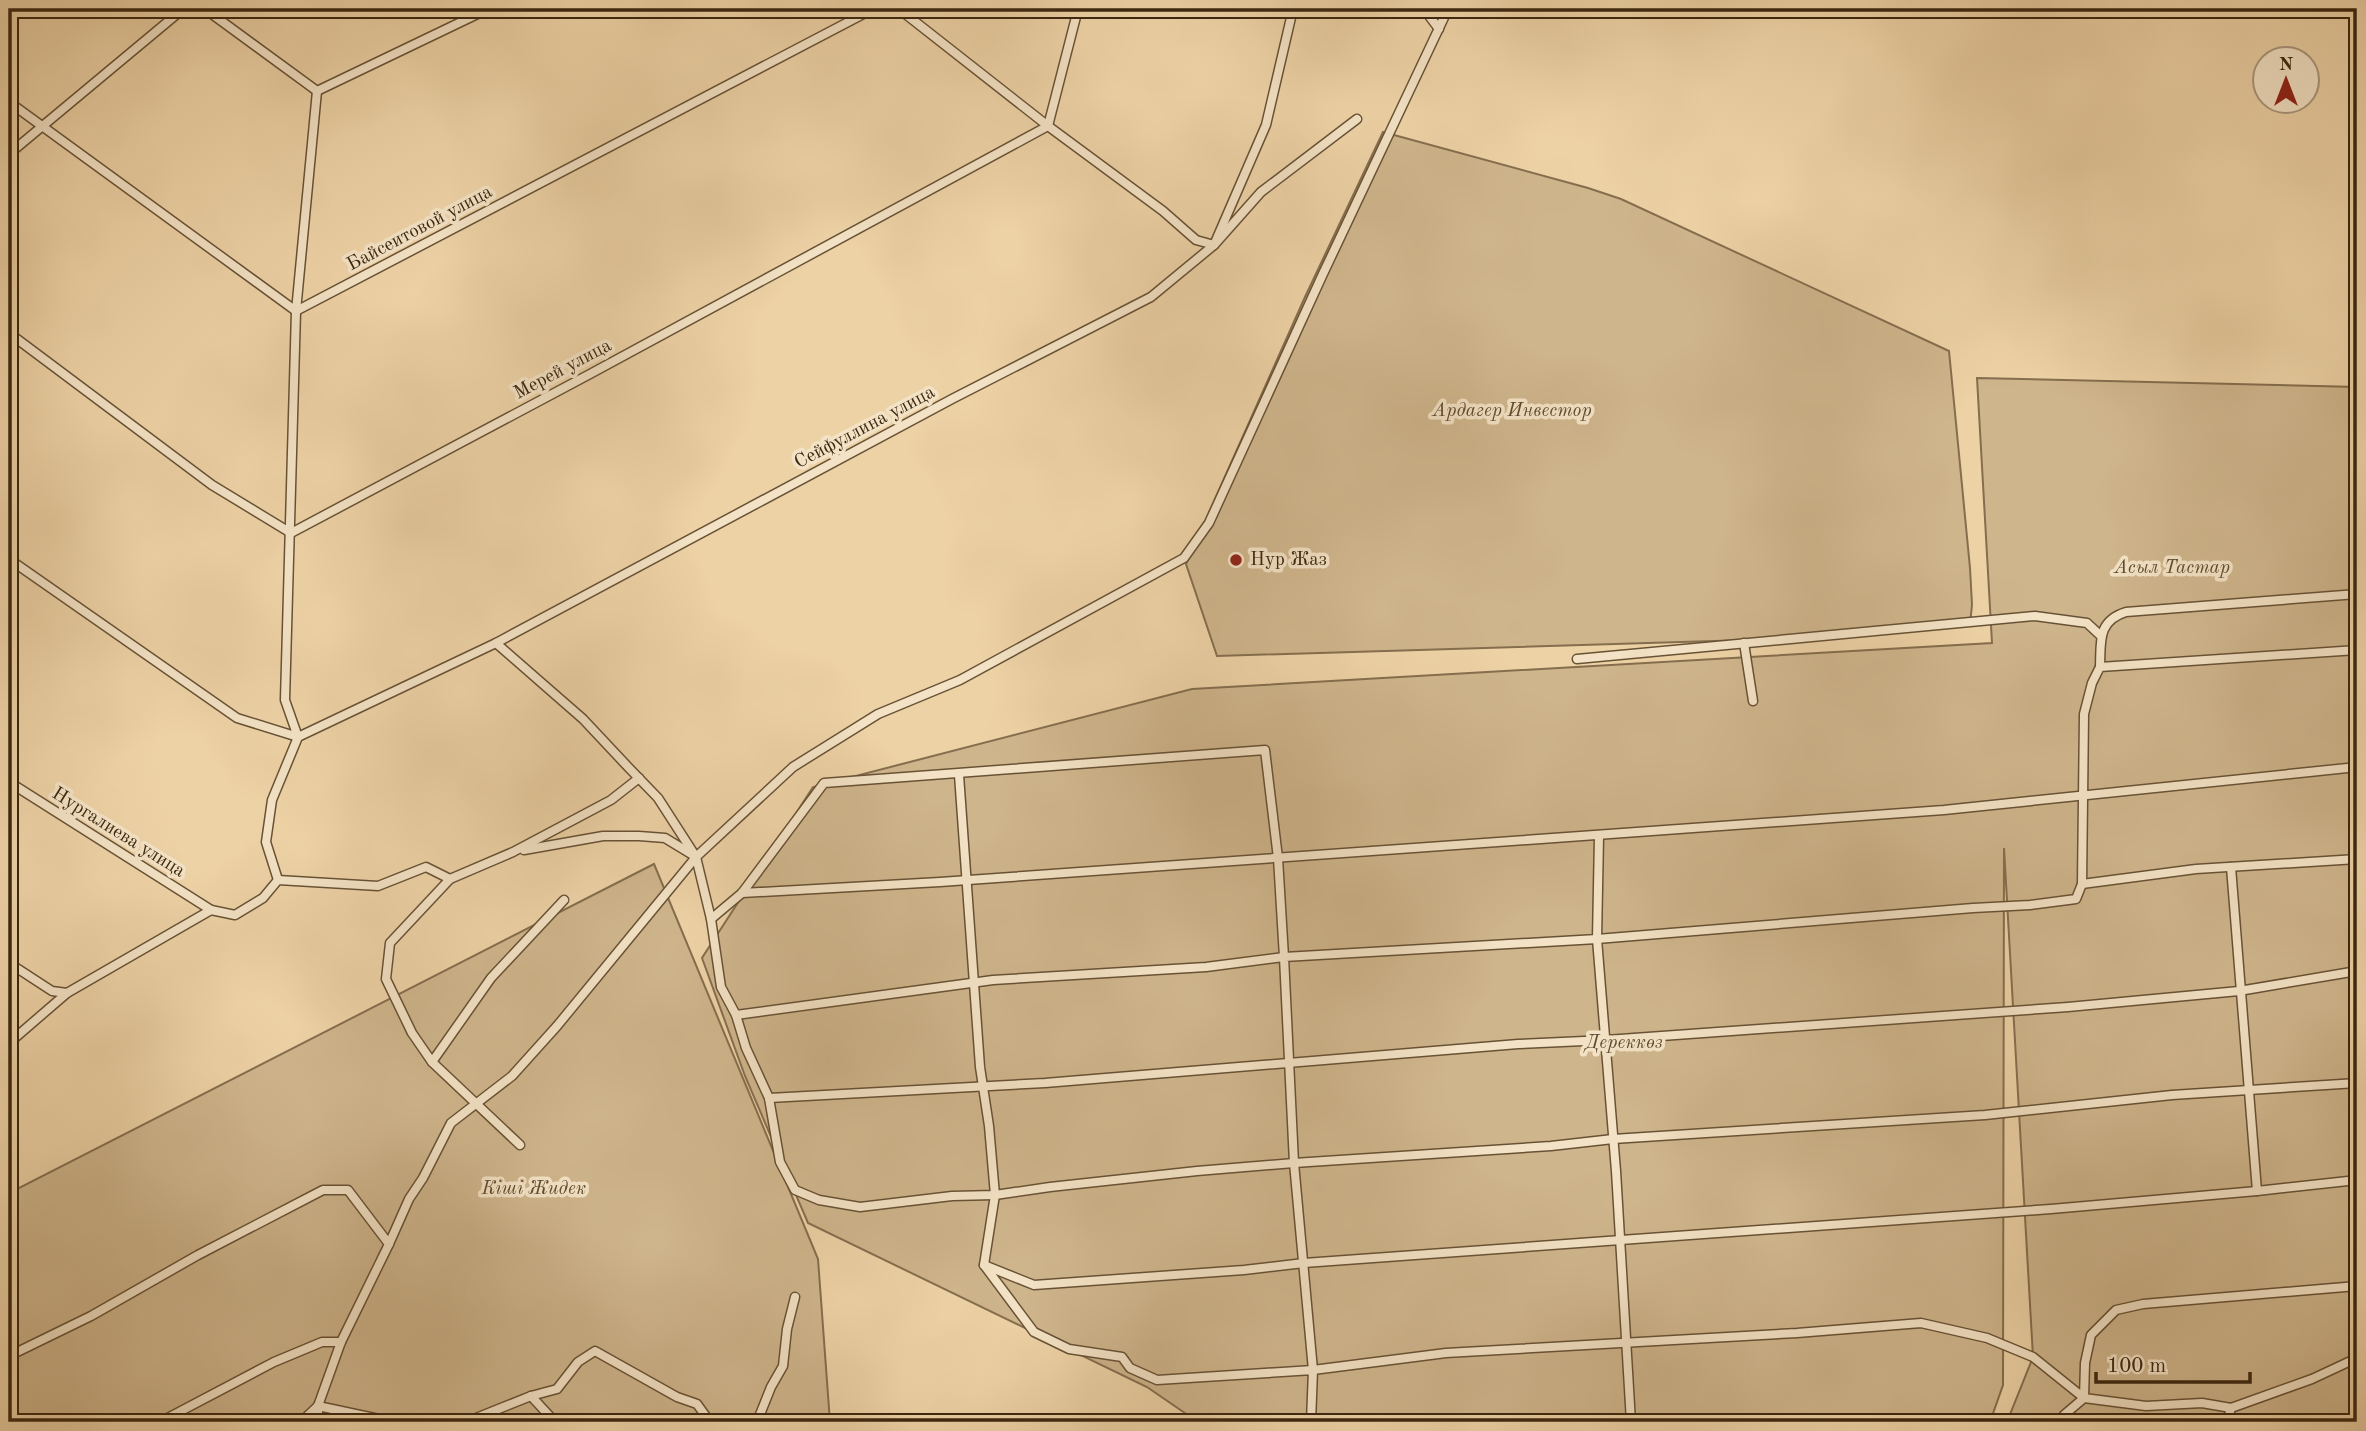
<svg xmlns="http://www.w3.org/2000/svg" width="2366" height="1431" viewBox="0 0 2366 1431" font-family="'Old Standard TT',serif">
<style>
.green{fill:#cfb58c;stroke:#856e4e;stroke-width:2}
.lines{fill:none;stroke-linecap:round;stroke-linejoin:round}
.street-casing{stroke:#685235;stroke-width:11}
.street{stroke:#f3e2c5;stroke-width:8}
.poi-dot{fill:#8f2418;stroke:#f3e2c5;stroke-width:2.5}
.labels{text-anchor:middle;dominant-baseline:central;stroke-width:7;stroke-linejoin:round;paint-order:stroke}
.street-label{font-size:19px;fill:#3b270f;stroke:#f3e2c5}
.park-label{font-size:19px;font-style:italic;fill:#604a2e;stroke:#f3e2c5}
.poi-label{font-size:19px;fill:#3b270f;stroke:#f3e2c5;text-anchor:start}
</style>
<rect width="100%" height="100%" fill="#edd2a6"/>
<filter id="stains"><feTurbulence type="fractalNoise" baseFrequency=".00286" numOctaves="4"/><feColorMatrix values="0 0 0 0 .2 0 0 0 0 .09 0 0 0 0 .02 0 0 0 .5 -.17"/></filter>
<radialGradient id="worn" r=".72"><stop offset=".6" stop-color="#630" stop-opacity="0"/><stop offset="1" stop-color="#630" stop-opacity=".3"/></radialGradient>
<g class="green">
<polygon points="1383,132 1588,188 1621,199 1949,351 1970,568 1972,605 1970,624 1782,639 1217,656 1186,564 1305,297"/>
<polygon points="1977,378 2357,387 2357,1422 2007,1422 2033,1357 2004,848 2003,1385 1990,1422 1198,1422 1147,1387 808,1223 745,1076 702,958 813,787 1192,689 1992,643"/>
<polygon points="654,864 818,1259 830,1422 9,1422 9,1193"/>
</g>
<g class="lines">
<defs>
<g id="street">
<polyline points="205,9 317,91 488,9"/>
<polyline points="899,9 1048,126 1163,211 1196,240 1214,245 1261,192 1357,119"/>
<polyline points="1381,9 1424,9 1439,29"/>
<polyline points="219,18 230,9"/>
<polyline points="9,102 296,311 873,9"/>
<polyline points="9,154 183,9"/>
<polyline points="9,333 212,485 291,533 590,374 1048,126 1078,9"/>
<polyline points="9,559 237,718 298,737 285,700 296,311 317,91"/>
<polyline points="496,643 583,719 629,768 658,798 696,857 711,919 721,987 736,1015 746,1048 769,1098 780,1162 795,1190 819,1200 860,1207 952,1196 995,1195 1050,1187 1197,1171 1294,1163 1551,1146 1613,1139 1985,1115 2172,1095 2357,1083"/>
<polyline points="1744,643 1753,701"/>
<polyline points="1577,659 2035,616 2087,623 2101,636"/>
<path d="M 2100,667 C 2101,642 2097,621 2126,612 L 2357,594"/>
<polyline points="959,775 980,1067 989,1126 995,1195 984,1265 1034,1332 1069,1349 1122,1357 1130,1368 1157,1380 1313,1370 1311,1422"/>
<polyline points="9,782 211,910"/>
<polyline points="1599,836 1597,939 1284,957 1294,1163 1313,1370 1446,1353 1797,1333 1921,1323 1987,1338 2033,1357 2084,1398 2064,1415 2061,1422"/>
<polyline points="524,850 603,836 639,836 665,838 693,855"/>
<polyline points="2231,867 2257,1191"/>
<polyline points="278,880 266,842 272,800 298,737 496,643 952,399 1151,297 1214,245 1266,125 1293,9"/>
<polyline points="2082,884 2196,869 2357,859"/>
<polyline points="742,893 940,882 1944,810 2357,767"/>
<polyline points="711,919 742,893 824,783 1265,750 1278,858 1284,957 1206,967 993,980 736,1015"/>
<polyline points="9,963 52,991 67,993"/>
<polyline points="9,1043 67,993 211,910 235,915 263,898 278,880 378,886 426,867 450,879"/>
<polyline points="432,1062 491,978 564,900"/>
<polyline points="769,1098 1045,1083 1518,1044 1606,1040 2068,1007 2239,991 2357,971"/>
<polyline points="520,1145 432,1062 412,1033 386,979 390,943 450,879 513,852 611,800 639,778"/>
<polyline points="984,1265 1034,1285 1244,1270 1304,1263 2051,1209 2257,1191 2357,1180"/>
<polyline points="2357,1286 2143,1304 2116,1310 2091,1335 2085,1363 2084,1398 2146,1406 2202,1403 2231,1408 2312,1379 2357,1358"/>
<polyline points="9,1356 91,1316 198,1255 323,1190 348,1190 389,1244"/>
<polyline points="531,1396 555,1422"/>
<polyline points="318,1406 393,1422"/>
<polyline points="160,1422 274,1362 322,1342 341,1342"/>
<polyline points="301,1422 318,1406"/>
<polyline points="318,1422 318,1406 341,1342 389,1244 409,1199 423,1178 451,1123 512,1076 557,1026 696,857 793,767 878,714 960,680 1184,558 1209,523 1322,276 1448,9"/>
<polyline points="466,1422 531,1396 557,1389 578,1362 595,1351 677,1397 697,1404 710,1422"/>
<polyline points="757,1422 771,1387 783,1366 787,1329 795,1297"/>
<polyline points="1631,1422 1616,1171 1597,939 1973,908 2030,905 2076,899 2082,884 2084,714 2092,683 2100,667 2357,650"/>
<polyline points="1845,1422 1851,1420 1890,1419 1919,1422"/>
<polyline points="2227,1422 2231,1408"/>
</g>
</defs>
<use href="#street" class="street-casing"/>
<use href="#street" class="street"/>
</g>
<circle class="poi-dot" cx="1236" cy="560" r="7"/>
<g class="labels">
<g class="street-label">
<text transform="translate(420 229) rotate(-28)">Байсеитовой улица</text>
<text transform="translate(563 370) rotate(-28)">Мерей улица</text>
<text transform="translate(865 428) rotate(-28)">Сейфуллина улица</text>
<text transform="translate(118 833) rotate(32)">Нургалиева улица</text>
</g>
<g class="park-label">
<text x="1512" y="411">Ардагер Инвестор</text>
<text x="2172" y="568">Асыл Тастар</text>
<text x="1624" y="1043">Дереккөз</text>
<text x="534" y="1189">Кіші Жидек</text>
</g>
<g class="poi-label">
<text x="1250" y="560">Нур Жаз</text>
</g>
</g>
<rect width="2366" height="1431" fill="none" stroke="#edd2a6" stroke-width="35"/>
<rect x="10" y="10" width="2345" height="1410" fill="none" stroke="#3b270f" stroke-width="3.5"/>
<rect x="18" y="18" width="2331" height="1396" fill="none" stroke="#3b270f" stroke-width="2"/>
<g transform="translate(2286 80)"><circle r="33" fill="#f3e2c5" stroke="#a9977c" stroke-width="2"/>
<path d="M0-5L12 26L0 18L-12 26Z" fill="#8f2418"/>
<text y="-10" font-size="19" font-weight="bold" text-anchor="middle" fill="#3b270f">N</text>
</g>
<path d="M2096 1372v10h154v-10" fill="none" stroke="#3b270f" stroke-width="3.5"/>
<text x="2107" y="1372" font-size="21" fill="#3b270f" stroke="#f3e2c5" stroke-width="5" paint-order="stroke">100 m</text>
<rect width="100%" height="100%" filter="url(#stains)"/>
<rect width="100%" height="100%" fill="url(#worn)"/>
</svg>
